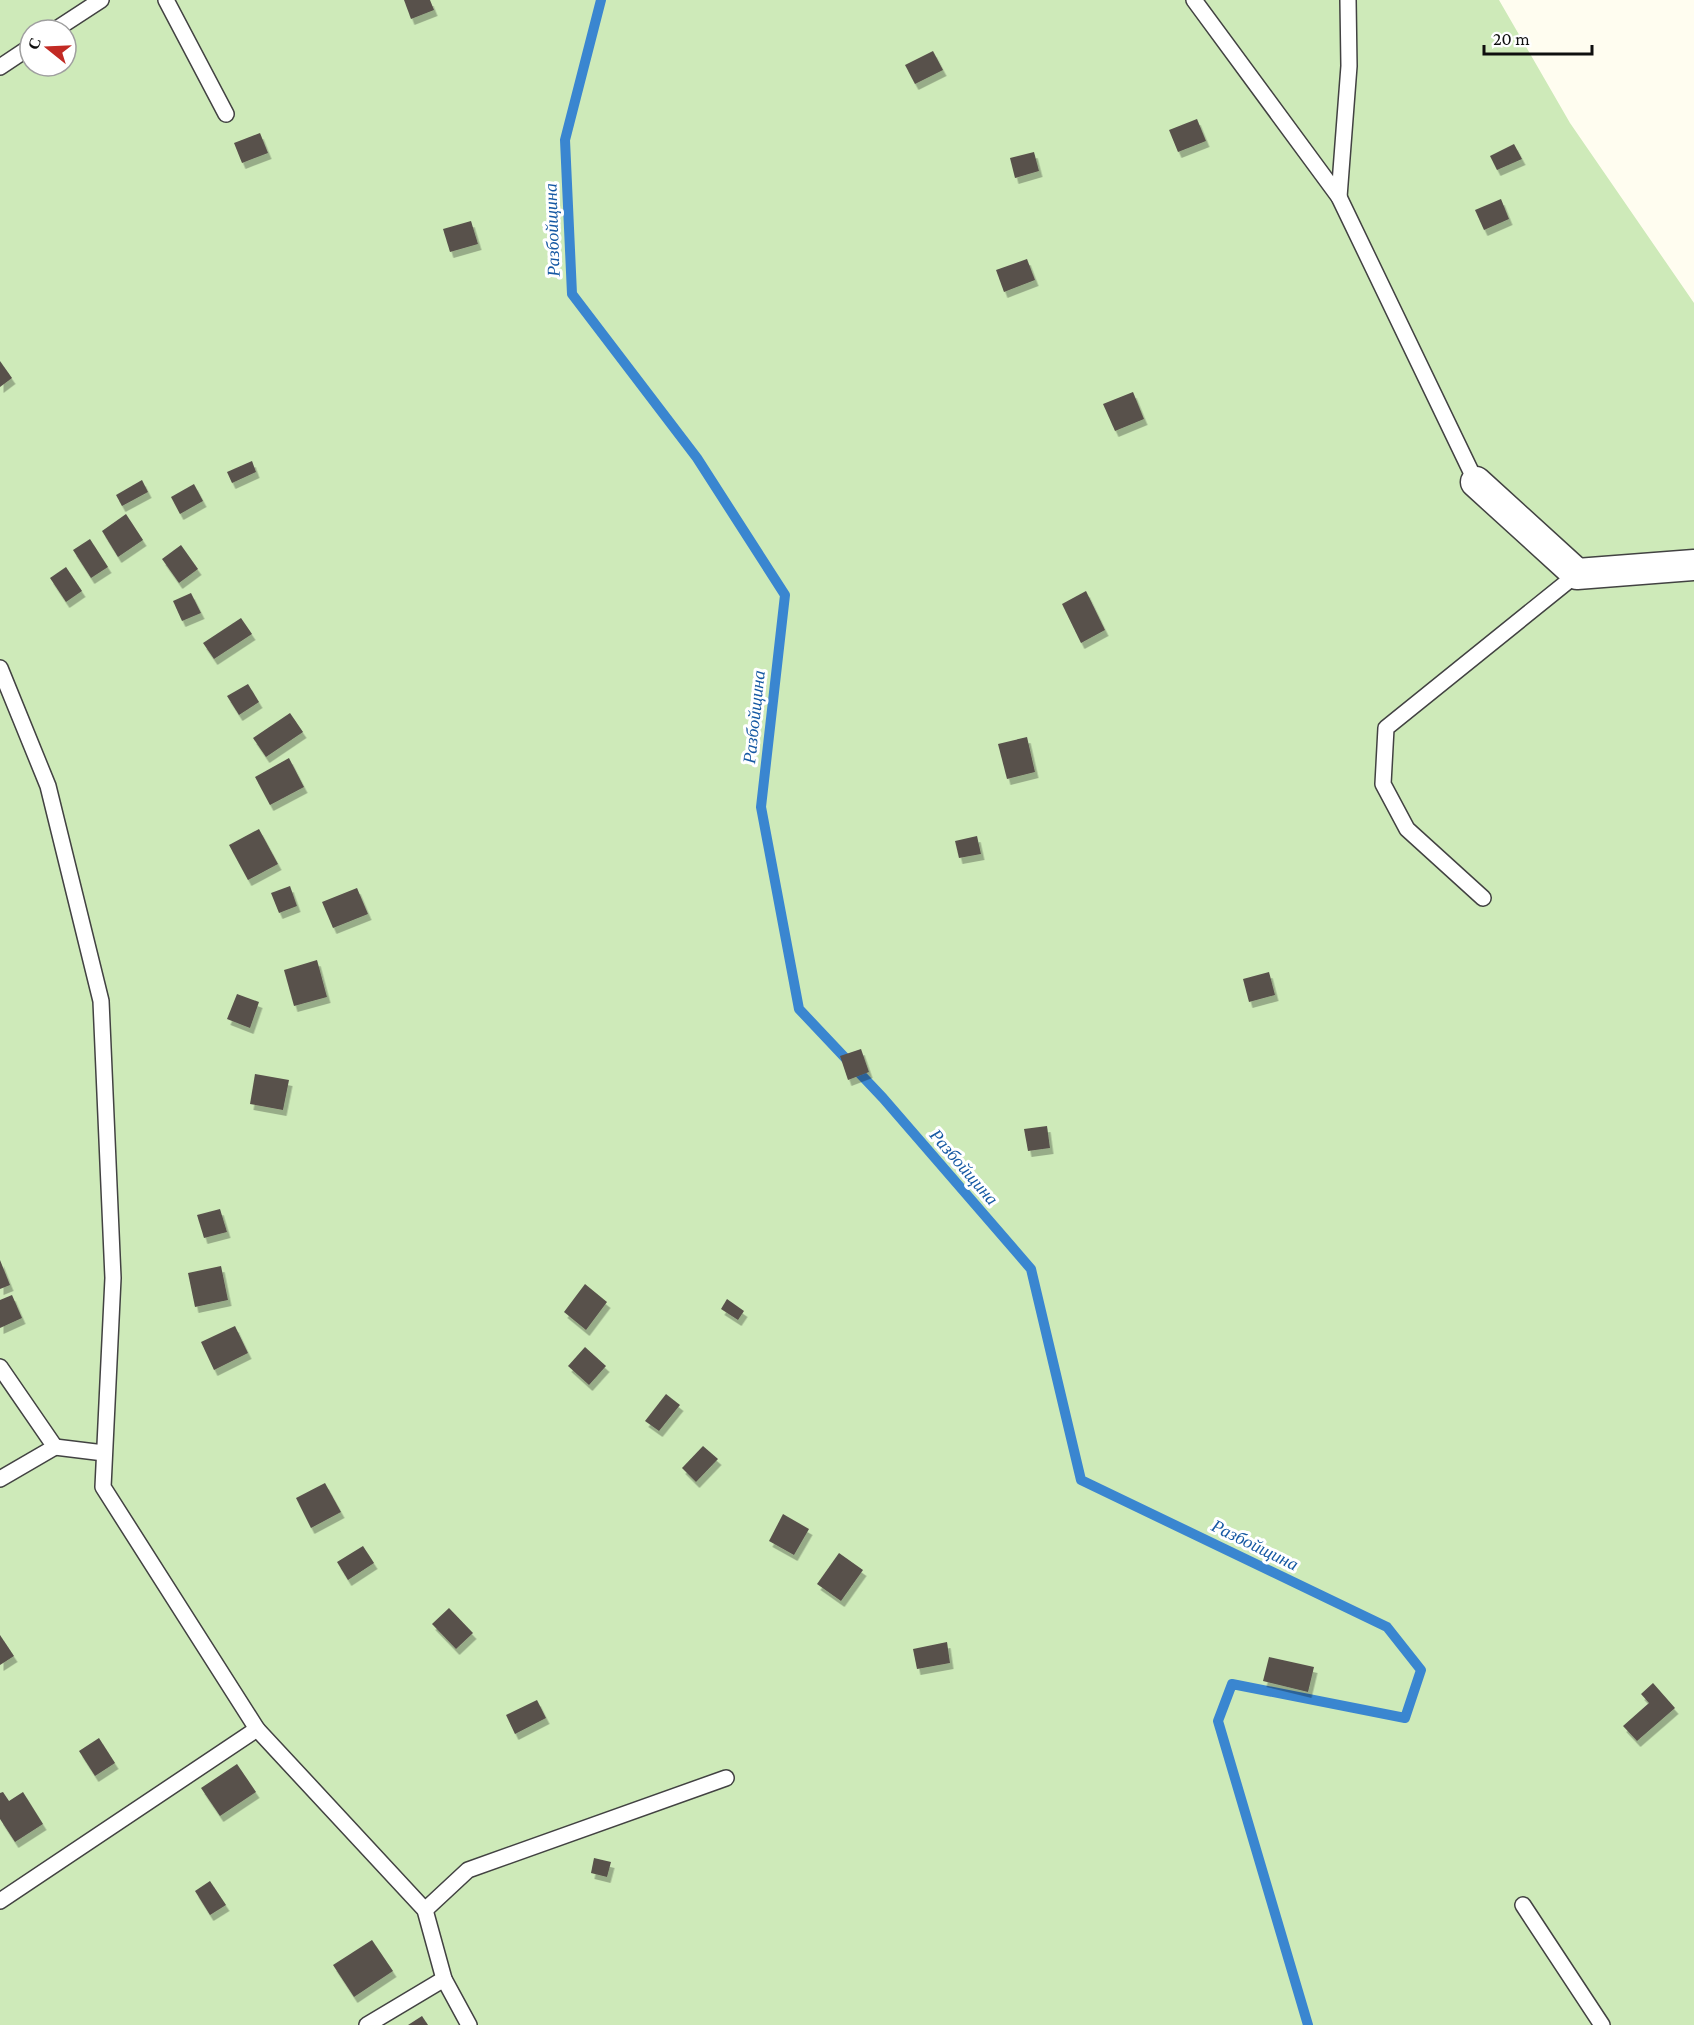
<svg xmlns="http://www.w3.org/2000/svg" width="1694" height="2025" viewBox="0 0 1694 2025" font-family="'Crimson Pro',serif">
<style>
.green{fill:#ceeab9;fill-rule:evenodd}
.lines{fill:none;stroke-linecap:round;stroke-linejoin:round}
.stream{stroke:#3a86d0;stroke-width:10}
.building{fill:#58514b;filter:url(#shadow)}
.lane-casing{stroke:#424242;stroke-width:18}
.street-casing{stroke:#424242;stroke-width:33}
.lane{stroke:#fff;stroke-width:15}
.street{stroke:#fff;stroke-width:30}
.labels{text-anchor:middle;dominant-baseline:central;stroke-width:6;stroke-linejoin:round;paint-order:stroke}
.water-label{font-size:18px;font-style:italic;fill:#1558a3;stroke:#fff}
</style>
<defs>
<filter id="shadow"><feDropShadow dx="3.5" dy="6" stdDeviation="0" flood-color="#0004"/></filter>
</defs>
<rect width="100%" height="100%" fill="#fffdf0"/>
<path class="green" d="M 0,0 L 1499,0 L 1570,123 L 1694,303 L 1694,2025 L 0,2025 ZM 30,30 L 66,30 L 66,66 L 30,66 Z"/>
<g class="lines">
<polyline class="stream" points="601,0 565,140 572,294 697,458 785,595 761,807 799,1009 883,1098 1031,1269 1081,1480 1387,1627 1421,1670 1405,1718 1232,1684 1218,1721 1308,2025"/>
</g>
<g class="building">
<polygon points="404,0 430,0 434,10 411,19"/>
<polygon points="933,51 943,70 915,84 905,65"/>
<polygon points="1197,119 1206,141 1178,152 1169,130"/>
<polygon points="260,133 268,153 242,163 234,143"/>
<polygon points="1514,144 1522,159 1497,170 1490,156"/>
<polygon points="1034,152 1039,171 1015,178 1010,158"/>
<polygon points="1501,199 1509,219 1484,230 1475,210"/>
<polygon points="471,221 478,244 450,252 443,229"/>
<polygon points="1027,259 1035,280 1004,292 996,270"/>
<polygon points="0,361 12,378 0,387"/>
<polygon points="1133,392 1144,419 1115,431 1103,404"/>
<polygon points="252,461 256,472 232,483 227,472"/>
<polygon points="142,480 148,492 122,506 116,495"/>
<polygon points="194,484 203,501 180,514 171,497"/>
<polygon points="126,514 143,540 118,557 102,531"/>
<polygon points="90,539 108,567 91,578 73,550"/>
<polygon points="181,545 198,569 179,583 162,559"/>
<polygon points="66,567 82,591 66,602 50,578"/>
<polygon points="1086,591 1105,630 1081,643 1062,604"/>
<polygon points="191,593 201,613 182,621 173,601"/>
<polygon points="241,618 252,634 214,659 203,643"/>
<polygon points="248,684 259,702 239,715 227,696"/>
<polygon points="290,713 303,732 266,757 253,738"/>
<polygon points="1027,737 1035,772 1007,779 998,744"/>
<polygon points="289,758 304,787 270,805 255,777"/>
<polygon points="259,829 278,864 248,880 229,845"/>
<polygon points="977,836 981,854 959,858 955,841"/>
<polygon points="290,886 297,906 279,913 271,893"/>
<polygon points="357,888 368,914 333,928 322,902"/>
<polygon points="317,960 327,997 294,1006 284,970"/>
<polygon points="1269,972 1275,995 1249,1002 1243,979"/>
<polygon points="237,994 259,1002 250,1028 227,1019"/>
<polygon points="861,1049 869,1072 848,1080 840,1056"/>
<polygon points="255,1074 289,1080 283,1110 250,1104"/>
<polygon points="1047,1126 1050,1148 1028,1151 1024,1129"/>
<polygon points="220,1209 227,1232 204,1238 197,1215"/>
<polygon points="0,1260 10,1285 0,1289"/>
<polygon points="221,1266 228,1300 195,1307 188,1273"/>
<polygon points="585,1284 607,1302 586,1330 564,1312"/>
<polygon points="12,1295 22,1318 0,1328 0,1300"/>
<polygon points="727,1299 744,1311 738,1320 721,1309"/>
<polygon points="235,1326 248,1353 214,1370 201,1342"/>
<polygon points="585,1347 606,1366 589,1385 568,1366"/>
<polygon points="666,1394 680,1405 659,1431 645,1421"/>
<polygon points="703,1446 718,1459 696,1482 682,1468"/>
<polygon points="325,1483 341,1512 311,1528 296,1498"/>
<polygon points="783,1514 809,1529 794,1555 769,1541"/>
<polygon points="363,1546 374,1563 348,1580 337,1562"/>
<polygon points="839,1553 863,1570 841,1601 817,1584"/>
<polygon points="449,1608 473,1633 456,1649 432,1624"/>
<polygon points="0,1635 14,1656 0,1665"/>
<polygon points="947,1642 950,1663 917,1669 913,1649"/>
<polygon points="1269,1657 1314,1667 1308,1692 1263,1681"/>
<polygon points="1653,1683 1675,1708 1637,1741 1623,1726 1649,1703 1641,1694"/>
<polygon points="537,1700 546,1718 515,1734 506,1715"/>
<polygon points="99,1738 115,1763 95,1776 79,1751"/>
<polygon points="237,1764 256,1792 220,1816 201,1788"/>
<polygon points="3,1792 9,1801 23,1792 43,1824 15,1842 0,1819 0,1793"/>
<polygon points="594,1858 611,1862 607,1877 591,1873"/>
<polygon points="210,1881 226,1905 210,1915 195,1891"/>
<polygon points="372,1940 393,1971 354,1997 333,1965"/>
<polygon points="422,2016 428,2025 408,2025"/>
</g>
<g class="lines">
<defs>
<g id="lane">
<polyline points="166,0 226,114"/>
<polyline points="1194,0 1339,197 1476,482"/>
<polyline points="55,30 101,0"/>
<polyline points="0,67 30,47"/>
<polyline points="1339,197 1349,66 1348,0"/>
<polyline points="0,668 48,786 101,1001 113,1278 103,1487 257,1729 425,1910 444,1979 469,2025"/>
<polyline points="1483,898 1407,829 1383,784 1386,728 1577,574"/>
<polyline points="0,1367 55,1447 0,1479"/>
<polyline points="55,1447 104,1453"/>
<polyline points="0,1901 257,1729"/>
<polyline points="1523,1905 1602,2025"/>
<polyline points="425,1910 468,1870 726,1778"/>
<polyline points="367,2025 444,1979"/>
</g>
<polyline id="street" points="1476,482 1577,574 1694,565"/>
</defs>
<use href="#lane" class="lane-casing"/>
<use href="#street" class="street-casing"/>
<use href="#lane" class="lane"/>
<use href="#street" class="street"/>
</g>
<g class="labels">
<g class="water-label">
<text transform="translate(552 230) rotate(-92)">Разбойщина</text>
<text transform="translate(754 717) rotate(-84)">Разбойщина</text>
<text transform="translate(964 1167) rotate(49)">Разбойщина</text>
<text transform="translate(1255 1545) rotate(26)">Разбойщина</text>
</g>
</g>
<g transform="translate(48 48) rotate(288)"><circle r="28" fill="#ffffff" stroke="#9f9f9f" stroke-width="1.5"/>
<path d="M0-4.5L10 22L0 15L-10 22Z" fill="#c22a24"/>
<text y="-9" font-size="16" font-weight="bold" text-anchor="middle" fill="#0f0f0f">С</text>
</g>
<path d="M1484 45v9h108v-9" fill="none" stroke="#0f0f0f" stroke-width="3"/>
<text x="1493" y="45" font-size="18" fill="#0f0f0f" stroke="#ffffff" stroke-width="4.5" paint-order="stroke">20 m</text>
</svg>
